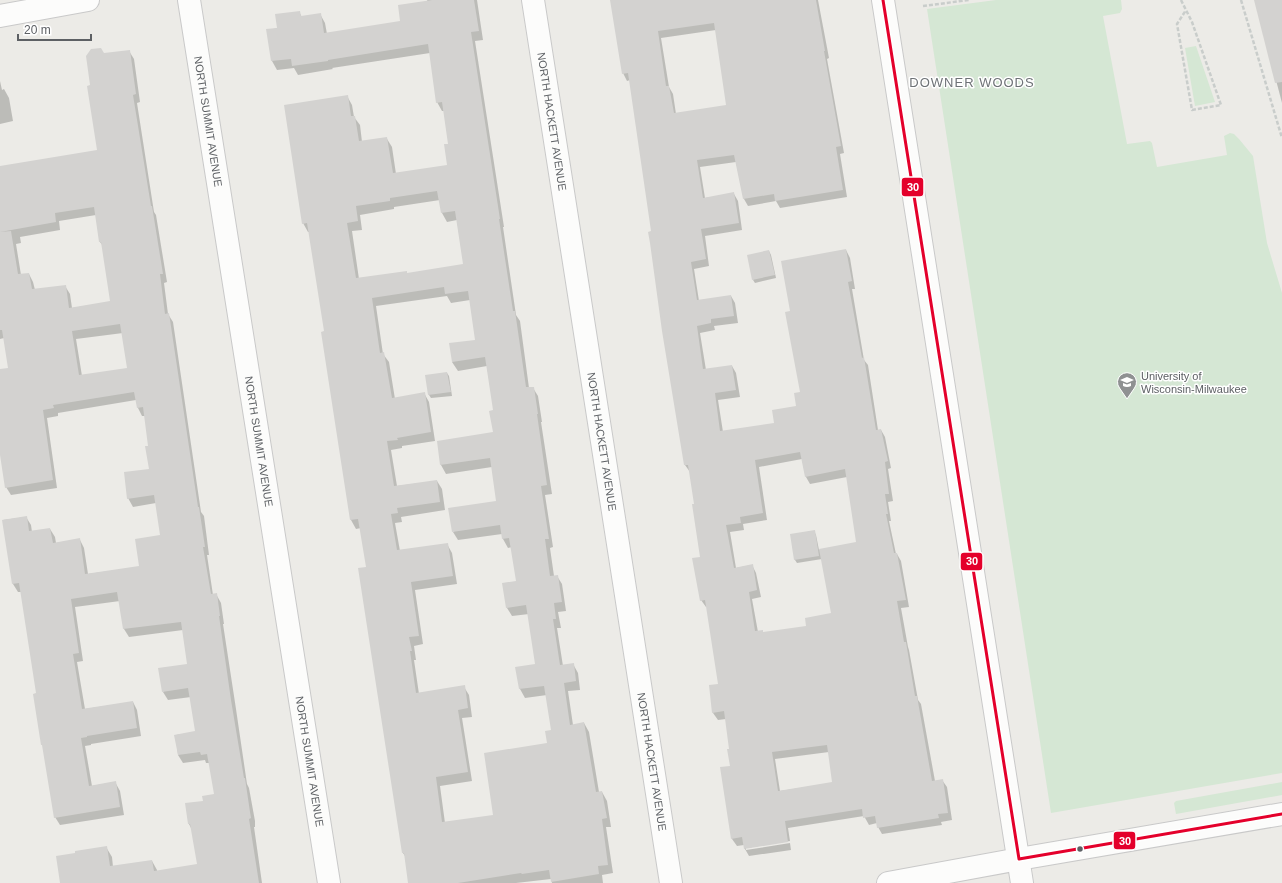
<svg xmlns="http://www.w3.org/2000/svg" width="1282" height="883" viewBox="0 0 1282 883" font-family="Arial,sans-serif">
<style>
.green{fill:#d5e7d4}
.shadow{fill:#0003;fill-rule:evenodd}
.building{fill:#d3d2d0;fill-rule:evenodd}
.lines{fill:none;stroke-linecap:round;stroke-linejoin:round}
.minor-casing{stroke:#c9c9c9;stroke-width:24}
.path{stroke:#c9cdcb;stroke-width:2.5;stroke-dasharray:4 2;stroke-linecap:butt}
.minor{stroke:#fcfcfb;stroke-width:22}
.bus-1-casing{stroke:#fff;stroke-width:6}
.bus-1{stroke:#e4002b;stroke-width:3}
.bus-dot{fill:#5d6064;stroke:#fff;stroke-width:1.5}
.labels{text-anchor:middle;dominant-baseline:central;stroke-width:3;stroke-linejoin:round;paint-order:stroke}
.street-label{font-size:11px;fill:#5d6064;stroke:#fff}
.poi-label{font-size:11px;fill:#5d6064;stroke:#fff;text-anchor:start}
.quarter-label{font-size:13px;letter-spacing:1px;fill:#6e7276;stroke:#fff}
.line-badge{stroke:#fff;stroke-width:1.5}
.badge-label{font-size:11px;text-anchor:middle;font-weight:bold;fill:#fff}
</style>
<rect width="100%" height="100%" fill="#ecebe7"/>
<g class="green">
<polygon points="996,0 1121,0 1122,9 1120,13 1103,16 1127,144 1150,141 1152,143 1157,167 1227,155 1224,136 1230,133 1234,134 1239,139 1253,156 1267,243 1282,293 1282,773 1051,813 927,9"/>
<polygon points="1196,46 1215,102 1195,106 1185,48"/>
<polygon points="1282,782 1282,795 1176,814 1174,803 1176,801"/>
</g>
<g class="shadow">
<path d="M 427,0 L 477,0 L 483,40 L 475,41 L 504,227 L 503,227 L 516,315 L 520,321 L 529,388 L 533,388 L 538,396 L 542,422 L 541,422 L 552,494 L 545,495 L 553,547 L 550,548 L 554,576 L 557,576 L 562,584 L 566,611 L 558,612 L 561,628 L 557,628 L 563,666 L 573,664 L 578,673 L 580,690 L 568,691 L 573,725 L 584,723 L 589,732 L 599,792 L 602,792 L 607,801 L 611,827 L 606,827 L 613,873 L 602,875 L 603,883 L 552,883 L 551,879 L 516,883 L 409,883 L 405,856 L 403,853 L 367,568 L 361,528 L 356,529 L 351,520 L 322,332 L 325,332 L 310,232 L 308,232 L 303,223 L 347,96 L 352,105 L 354,117 L 360,125 L 362,142 L 387,139 L 392,147 L 396,174 L 449,166 L 449,144 L 444,111 L 442,111 L 437,102 L 430,53 L 332,68 L 333,69 L 298,75 L 294,68 L 277,70 L 272,61 L 267,30 L 279,28 L 299,12 L 302,17 L 320,14 L 325,23 L 327,34 L 401,22 L 428,2 ZM 440,200 L 442,213 L 447,222 L 457,220 L 464,265 L 407,274 L 359,279 L 352,231 L 362,230 L 360,215 L 394,209 L 394,207 ZM 447,296 L 451,303 L 470,300 L 476,340 L 452,362 L 458,371 L 487,366 L 494,411 L 494,433 L 438,442 L 441,465 L 446,474 L 492,467 L 497,502 L 453,532 L 458,540 L 502,534 L 503,539 L 508,548 L 512,547 L 517,582 L 507,608 L 512,616 L 529,614 L 536,665 L 517,668 L 520,689 L 525,698 L 547,695 L 552,731 L 548,744 L 495,816 L 445,823 L 440,786 L 472,781 L 462,718 L 472,717 L 469,695 L 464,687 L 419,694 L 414,660 L 416,660 L 414,646 L 423,644 L 415,590 L 457,584 L 452,553 L 447,544 L 400,551 L 395,523 L 402,522 L 401,517 L 445,510 L 442,489 L 437,481 L 397,486 L 391,450 L 402,448 L 402,446 L 435,441 L 429,402 L 424,393 L 395,399 L 389,362 L 383,354 L 376,306 Z"/>
<path d="M 612,0 L 818,0 L 829,58 L 827,59 L 844,153 L 840,154 L 847,197 L 780,208 L 776,201 L 748,206 L 744,199 L 736,162 L 700,167 L 705,198 L 734,194 L 738,201 L 742,230 L 705,236 L 709,266 L 694,269 L 699,301 L 731,296 L 735,303 L 738,323 L 714,326 L 715,330 L 700,333 L 706,370 L 732,366 L 736,373 L 740,397 L 718,400 L 723,432 L 775,424 L 797,407 L 801,393 L 791,312 L 846,250 L 850,258 L 855,289 L 852,289 L 864,360 L 868,365 L 878,430 L 881,430 L 885,437 L 891,468 L 888,469 L 893,501 L 888,502 L 891,521 L 889,521 L 896,554 L 897,554 L 901,561 L 909,607 L 901,608 L 908,647 L 909,650 L 918,700 L 921,704 L 935,781 L 942,780 L 947,787 L 952,820 L 941,822 L 942,825 L 882,834 L 878,827 L 877,823 L 869,825 L 864,816 L 788,828 L 790,841 L 746,848 L 746,850 L 790,843 L 791,850 L 749,856 L 745,849 L 744,845 L 737,846 L 732,839 L 731,750 L 726,719 L 718,720 L 713,713 L 719,685 L 707,607 L 706,607 L 701,600 L 701,558 L 696,505 L 690,472 L 685,465 L 663,331 L 652,232 L 630,80 L 627,81 L 623,73 ZM 716,30 L 728,106 L 676,114 L 673,94 L 669,87 L 661,38 ZM 802,459 L 806,477 L 810,484 L 847,477 L 857,543 L 819,550 L 816,535 L 814,531 L 791,535 L 795,560 L 797,563 L 822,559 L 832,614 L 807,627 L 763,633 L 758,632 L 752,599 L 761,597 L 756,573 L 752,565 L 736,568 L 730,532 L 744,530 L 743,524 L 767,520 L 759,467 ZM 829,752 L 834,783 L 780,791 L 775,759 Z"/>
<polygon points="1255,0 1282,0 1282,103"/>
<path d="M 129,51 L 134,59 L 140,102 L 137,103 L 154,212 L 156,215 L 167,282 L 164,283 L 168,314 L 173,322 L 201,512 L 204,516 L 209,555 L 207,555 L 213,595 L 216,594 L 221,603 L 224,624 L 223,624 L 236,709 L 247,784 L 249,788 L 255,821 L 255,827 L 254,827 L 262,883 L 164,883 L 198,865 L 192,830 L 189,824 L 204,802 L 215,795 L 210,763 L 206,763 L 205,760 L 183,763 L 178,755 L 176,735 L 196,732 L 191,697 L 168,700 L 163,692 L 188,665 L 183,630 L 129,637 L 124,629 L 120,601 L 75,607 L 83,661 L 77,662 L 85,709 L 133,702 L 137,710 L 141,736 L 91,744 L 91,745 L 85,746 L 92,786 L 115,782 L 120,791 L 124,815 L 60,825 L 55,817 L 22,592 L 18,592 L 13,584 L 3,520 L 26,517 L 31,525 L 32,532 L 50,529 L 55,537 L 56,543 L 80,540 L 84,548 L 88,574 L 140,567 L 161,536 L 156,503 L 133,507 L 128,498 L 150,470 L 149,447 L 145,416 L 142,416 L 138,408 L 136,400 L 58,413 L 58,416 L 47,418 L 57,488 L 11,495 L 6,487 L 0,448 L 0,370 L 9,369 L 4,338 L 0,339 L 0,167 L 98,151 L 91,86 L 104,54 ZM 96,215 L 100,242 L 103,246 L 111,302 L 72,308 L 70,294 L 65,286 L 35,290 L 33,282 L 29,274 L 21,275 L 16,244 L 21,243 L 20,237 L 60,230 L 59,221 ZM 123,333 L 128,369 L 82,376 L 76,339 Z"/>
<polygon points="0,81 2,90 4,89 9,98 13,121 0,124"/>
<polygon points="769,251 771,255 776,278 755,283 753,280"/>
<polygon points="447,373 449,376 452,396 431,398 429,395 426,376"/>
<polygon points="106,847 112,857 113,867 152,861 157,870 159,883 61,883"/>
</g>
<g class="building">
<path d="M 432,0 L 474,0 L 479,31 L 471,32 L 500,219 L 499,219 L 513,311 L 515,311 L 526,387 L 534,387 L 538,414 L 537,414 L 547,485 L 541,486 L 549,539 L 545,539 L 550,576 L 558,575 L 562,602 L 554,603 L 556,619 L 553,619 L 560,665 L 574,663 L 576,681 L 564,683 L 570,725 L 584,722 L 596,792 L 602,791 L 607,818 L 602,819 L 608,865 L 598,866 L 599,874 L 551,882 L 549,870 L 522,874 L 521,873 L 458,883 L 408,883 L 404,853 L 402,853 L 358,568 L 366,567 L 358,519 L 350,520 L 321,332 L 324,331 L 307,223 L 302,224 L 284,105 L 348,95 L 351,116 L 355,116 L 359,141 L 387,137 L 393,173 L 447,165 L 444,144 L 448,144 L 442,102 L 436,103 L 428,44 L 328,60 L 328,61 L 292,66 L 291,59 L 271,61 L 266,29 L 277,28 L 275,14 L 300,11 L 301,16 L 321,13 L 324,33 L 400,21 L 398,5 ZM 437,191 L 441,213 L 455,211 L 463,264 L 407,273 L 407,271 L 356,278 L 347,223 L 358,221 L 356,206 L 390,201 L 390,198 ZM 444,287 L 445,294 L 468,291 L 475,340 L 449,343 L 452,362 L 485,357 L 493,410 L 489,411 L 493,432 L 437,441 L 440,465 L 490,458 L 496,501 L 448,508 L 452,532 L 500,525 L 502,539 L 509,538 L 516,581 L 502,583 L 506,608 L 526,605 L 535,664 L 515,667 L 519,689 L 544,686 L 551,730 L 545,731 L 547,743 L 484,753 L 493,815 L 442,822 L 436,777 L 468,772 L 458,710 L 468,708 L 465,685 L 416,693 L 410,651 L 412,651 L 409,637 L 419,636 L 411,582 L 453,576 L 448,543 L 397,550 L 391,514 L 398,513 L 397,508 L 440,502 L 437,480 L 394,486 L 387,441 L 398,440 L 397,438 L 431,432 L 425,392 L 392,398 L 384,352 L 380,353 L 372,298 Z"/>
<path d="M 610,0 L 816,0 L 825,51 L 824,51 L 841,146 L 836,147 L 843,190 L 775,201 L 774,194 L 743,199 L 734,155 L 697,160 L 703,198 L 734,192 L 739,223 L 701,229 L 706,259 L 691,262 L 697,300 L 731,295 L 734,316 L 711,319 L 711,323 L 697,326 L 703,369 L 732,365 L 736,390 L 715,393 L 720,431 L 774,423 L 772,410 L 796,406 L 794,393 L 800,392 L 785,312 L 790,311 L 781,261 L 846,249 L 852,281 L 848,282 L 862,358 L 864,357 L 876,430 L 881,429 L 888,461 L 885,462 L 889,494 L 885,494 L 888,514 L 886,514 L 894,553 L 897,553 L 906,600 L 897,601 L 904,642 L 906,642 L 915,696 L 917,696 L 932,781 L 943,779 L 948,813 L 938,814 L 939,818 L 877,828 L 875,816 L 863,818 L 862,809 L 785,821 L 788,842 L 744,849 L 742,837 L 731,839 L 720,767 L 730,766 L 727,749 L 729,749 L 724,711 L 712,713 L 709,685 L 718,684 L 705,600 L 700,601 L 692,558 L 700,557 L 692,504 L 694,504 L 688,465 L 684,465 L 662,331 L 650,243 L 648,232 L 651,231 L 628,73 L 622,74 ZM 714,23 L 726,105 L 674,113 L 669,86 L 666,86 L 658,31 ZM 800,452 L 805,477 L 845,469 L 856,542 L 819,549 L 831,613 L 805,618 L 806,626 L 763,632 L 763,630 L 755,631 L 749,592 L 757,590 L 753,564 L 734,568 L 726,525 L 741,523 L 740,517 L 763,513 L 755,460 ZM 827,745 L 832,782 L 778,791 L 772,752 Z"/>
<polygon points="1254,0 1282,0 1282,82 1275,83"/>
<path d="M 101,48 L 104,53 L 130,50 L 136,94 L 133,95 L 151,206 L 152,206 L 163,274 L 160,274 L 165,314 L 169,313 L 198,507 L 199,507 L 205,547 L 203,547 L 211,594 L 217,593 L 220,616 L 219,616 L 231,700 L 244,778 L 245,778 L 250,812 L 251,818 L 249,819 L 259,883 L 60,883 L 56,856 L 75,853 L 75,851 L 107,846 L 110,866 L 152,860 L 154,871 L 197,864 L 190,824 L 188,824 L 185,803 L 203,801 L 202,796 L 214,794 L 207,754 L 201,755 L 200,752 L 178,755 L 174,735 L 195,731 L 188,688 L 162,692 L 158,668 L 187,664 L 181,622 L 123,629 L 117,592 L 71,599 L 79,653 L 73,654 L 82,709 L 133,701 L 137,728 L 87,736 L 87,737 L 81,738 L 89,786 L 116,781 L 120,807 L 54,818 L 42,745 L 41,745 L 33,694 L 36,693 L 19,583 L 12,584 L 2,520 L 27,516 L 29,531 L 50,528 L 53,543 L 80,538 L 85,574 L 139,566 L 135,539 L 160,535 L 154,495 L 127,499 L 124,472 L 149,469 L 145,446 L 148,446 L 143,407 L 137,408 L 134,392 L 53,405 L 54,408 L 43,410 L 53,480 L 5,488 L 0,455 L 0,369 L 8,368 L 2,330 L 0,330 L 0,232 L 11,231 L 18,274 L 29,273 L 32,289 L 66,285 L 69,308 L 110,301 L 101,242 L 99,242 L 94,207 L 55,213 L 56,222 L 0,232 L 0,166 L 97,150 L 87,86 L 90,85 L 86,56 L 91,49 ZM 120,324 L 127,368 L 79,375 L 72,331 Z"/>
<polygon points="769,250 775,275 752,280 747,255"/>
<polygon points="447,372 451,392 428,395 425,375"/>
<polygon points="815,530 819,556 794,560 790,534"/>
</g>
<g class="lines">
<defs>
<g id="minor">
<path id="s1" d="M 189,0 L 329,883"/>
<path id="s2" d="M 533,0 L 671,883"/>
<polyline points="883,0 1022,883"/>
<polyline points="0,16 88,0"/>
<polyline points="888,883 1019,859 1282,814"/>
</g>
</defs>
<use href="#minor" class="minor-casing"/>
<g class="path">
<polyline points="1181,0 1192,22 1221,105 1192,110 1177,24 1186,10"/>
<polyline points="1241,0 1282,138"/>
<polyline points="923,6 969,0"/>
</g>
<use href="#minor" class="minor"/>
<defs>
<polyline id="bus-1" points="883,0 1019,859 1282,814"/>
</defs>
<use href="#bus-1" class="bus-1-casing"/>
<use href="#bus-1" class="bus-1"/>
</g>
<defs>
<symbol id="university-pin" viewBox="-11 -11 22 30"><path d="M0 17L-7.5 6A9.5 9.5 0 1 1 7.5 6Z" fill="#8f9192" stroke="#fff"/><path d="M0-5L7-2L0 1L-7-2ZM-4 1L0 2.5L4 1V4Q0 6-4 4Z" fill="#fff"/></symbol>
</defs>
<g fill-rule="evenodd">
<use href="#university-pin" x="1116" y="371" width="22" height="30"/>
</g>
<circle class="bus-dot" cx="1080" cy="849" r="3.5"/>
<g class="labels">
<g class="street-label">
<text stroke="none"><textPath href="#s1" startOffset="123">NORTH SUMMIT AVENUE</textPath></text>
<text stroke="none"><textPath href="#s2" startOffset="123">NORTH HACKETT AVENUE</textPath></text>
<text stroke="none"><textPath href="#s1" startOffset="447">NORTH SUMMIT AVENUE</textPath></text>
<text stroke="none"><textPath href="#s2" startOffset="447">NORTH HACKETT AVENUE</textPath></text>
<text stroke="none"><textPath href="#s1" startOffset="771">NORTH SUMMIT AVENUE</textPath></text>
<text stroke="none"><textPath href="#s2" startOffset="771">NORTH HACKETT AVENUE</textPath></text>
</g>
<g class="poi-label">
<text x="1141" y="376">University of<tspan x="1141" dy="13">Wisconsin-Milwaukee</tspan></text>
</g>
<g class="quarter-label">
<text x="972" y="82">DOWNER WOODS</text>
</g>
</g>
<g class="line-badge">
<rect x="901" y="177" width="23" height="20" rx="4" fill="#e4002b"/>
<rect x="960" y="552" width="23" height="19" rx="4" fill="#e4002b"/>
<rect x="1113" y="831" width="23" height="19" rx="4" fill="#e4002b"/>
</g>
<g class="badge-label">
<text x="913" y="191">30</text>
<text x="972" y="565">30</text>
<text x="1125" y="845">30</text>
</g>
<path d="M18 34v6h73v-6" fill="none" stroke="#5d6064" stroke-width="2"/>
<text x="24" y="34" font-size="12" fill="#5d6064" stroke="#ffffff" stroke-width="3" paint-order="stroke">20 m</text>
</svg>
